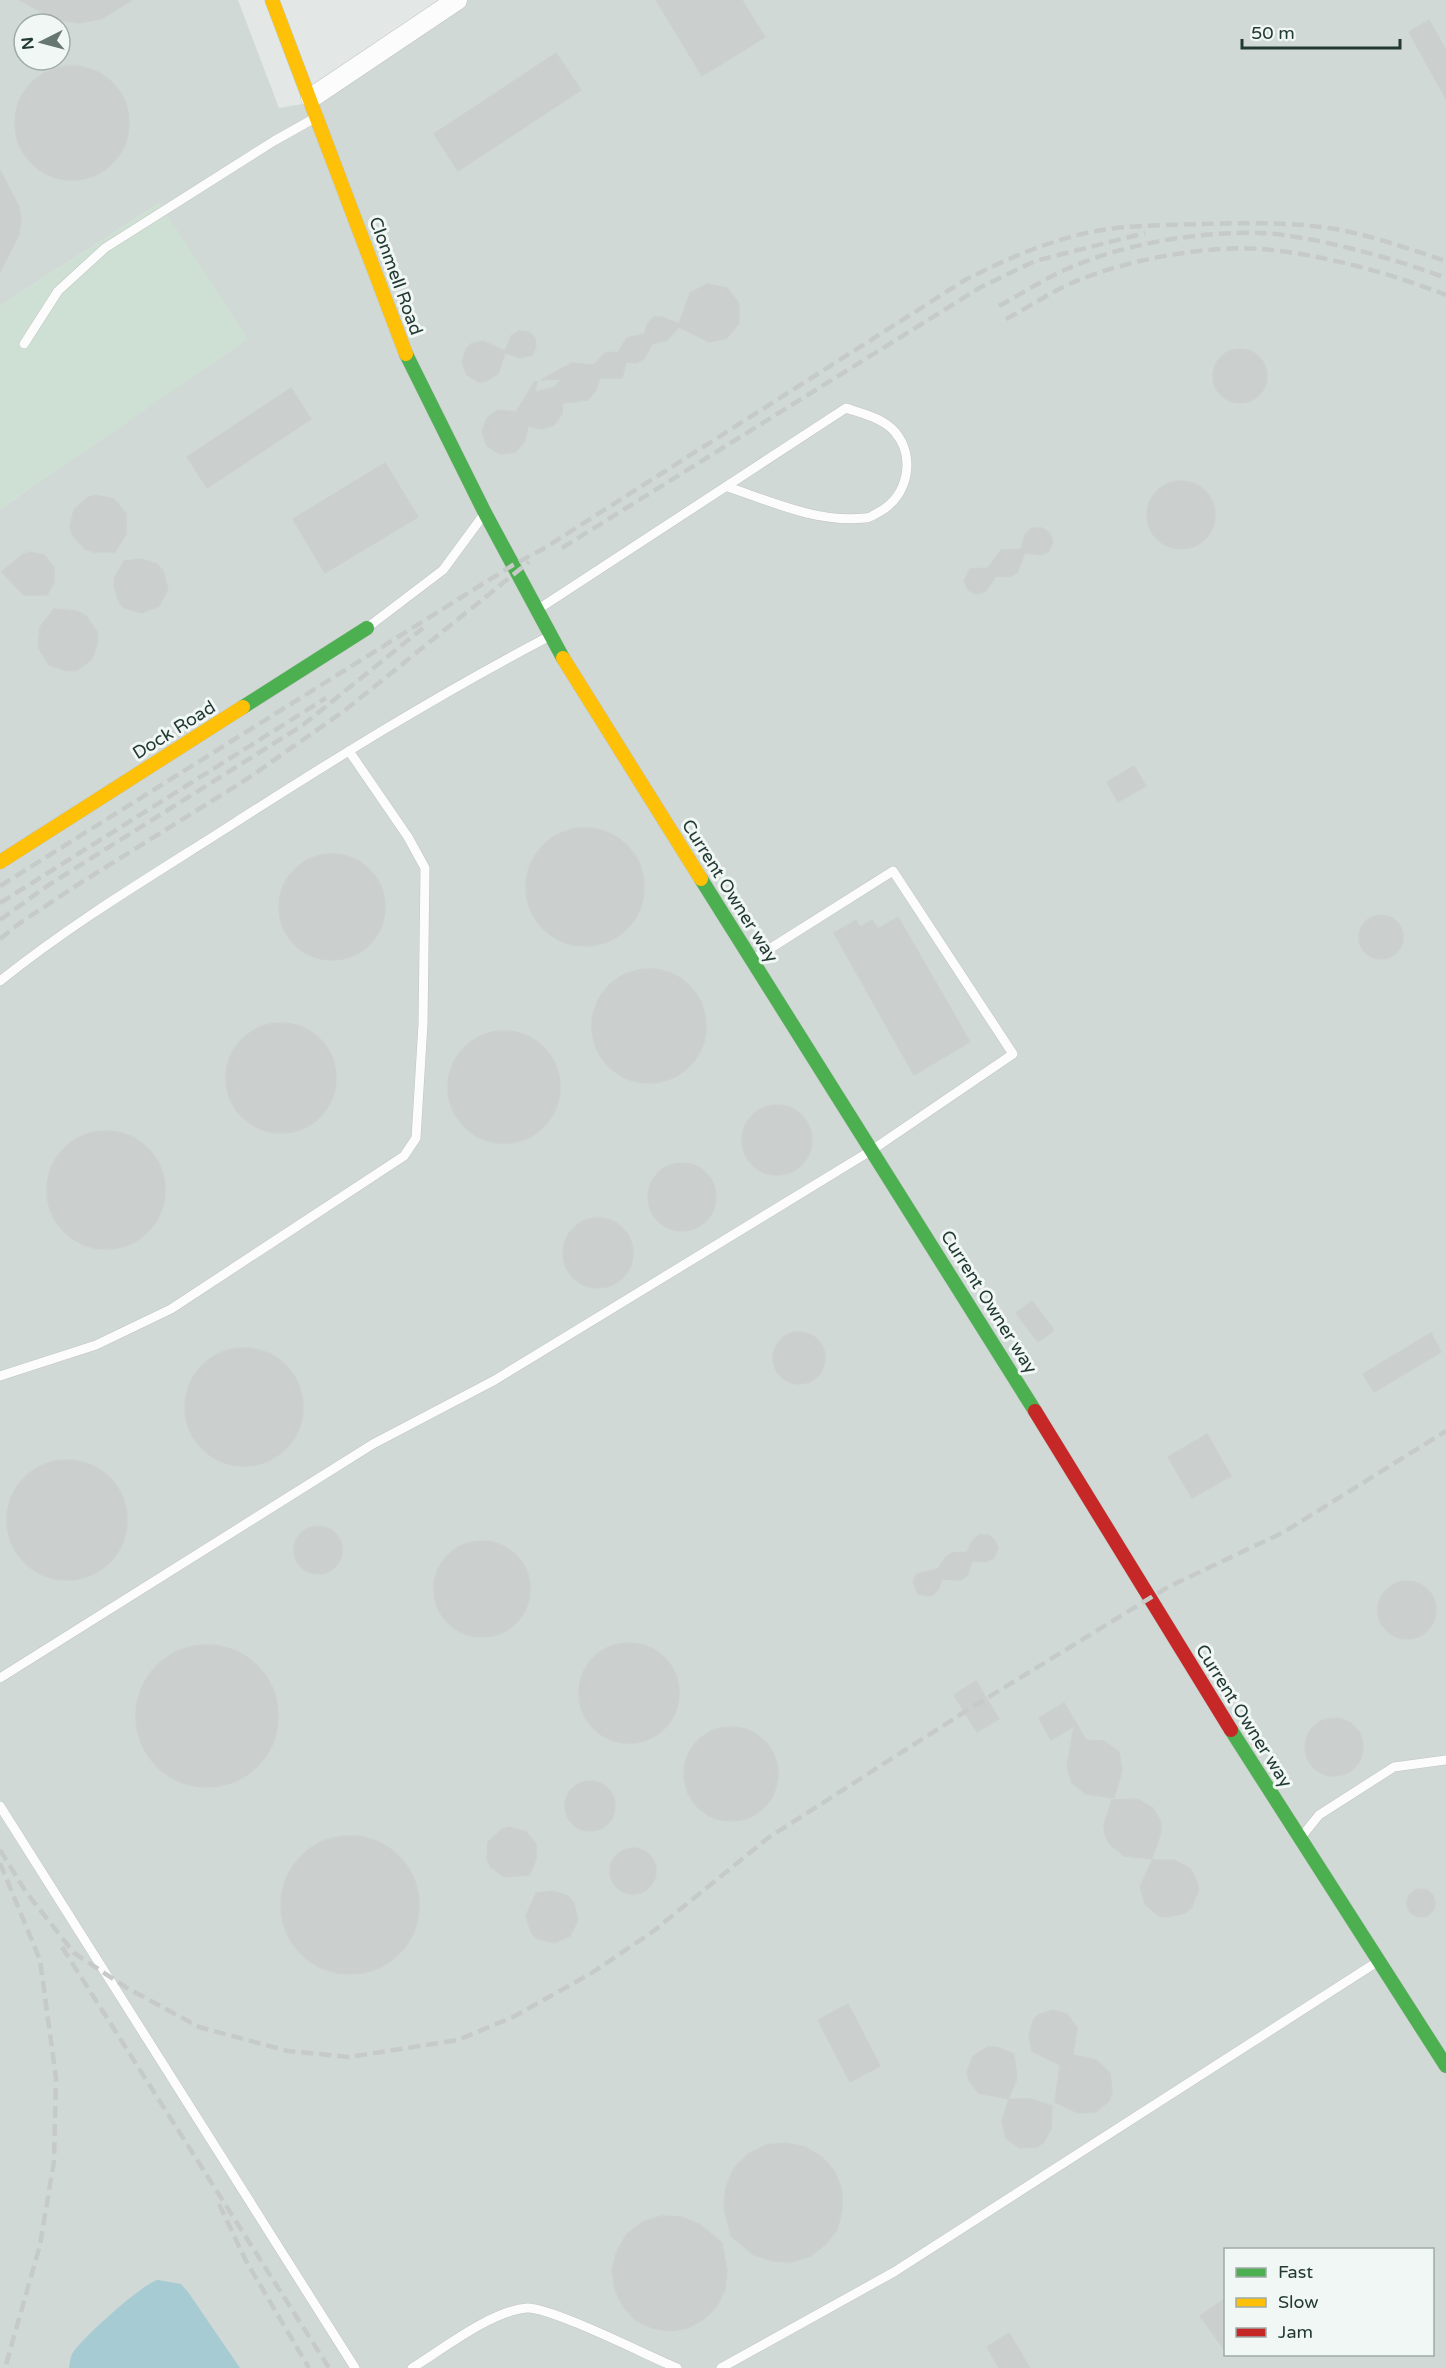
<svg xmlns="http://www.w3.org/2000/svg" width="1446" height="2368" viewBox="0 0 1446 2368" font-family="'Varela Round',sans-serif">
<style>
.built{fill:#d1d9d6;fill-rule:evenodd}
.green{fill:#cee0d4}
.water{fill:#a7cbd3}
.building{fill:#cbcfce;stroke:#ccd1cf;stroke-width:1.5}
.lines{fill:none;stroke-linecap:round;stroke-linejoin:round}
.lane-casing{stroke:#c0c5c3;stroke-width:10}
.street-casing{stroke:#c0c5c3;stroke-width:21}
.fast-casing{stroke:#c0c6c3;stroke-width:15}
.slow-casing{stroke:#c0c6c3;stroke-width:15}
.jam-casing{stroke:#c0c6c3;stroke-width:15}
.lane{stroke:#fbfcfb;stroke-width:9}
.street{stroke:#fbfcfb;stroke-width:20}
.fast{stroke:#4caf50;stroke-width:14}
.slow{stroke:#ffc107;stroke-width:14}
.jam{stroke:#c62828;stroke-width:14}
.rail{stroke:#c6cac9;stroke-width:4.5;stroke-dasharray:12 6;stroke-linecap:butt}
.labels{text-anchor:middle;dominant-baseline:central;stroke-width:6;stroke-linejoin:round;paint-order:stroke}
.street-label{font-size:18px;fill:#233a34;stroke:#f1f7f4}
</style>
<rect width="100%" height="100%" fill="#e3e8e6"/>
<path class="built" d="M 0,0 L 238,0 L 279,108 L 302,104 L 451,0 L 1446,0 L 1446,2368 L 0,2368 L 0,509 L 247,339 L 159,203 L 0,306 ZM 24,24 L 60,24 L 60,60 L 24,60 ZM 1226,2250 L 1432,2250 L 1432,2354 L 1226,2354 Z"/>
<polygon class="green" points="159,203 248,339 0,509 0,306"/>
<path class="water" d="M 158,2280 L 181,2284 L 188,2292 L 240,2368 L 69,2368 C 70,2363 70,2358 72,2354 C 80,2340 144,2282 158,2280 Z"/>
<g class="building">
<polygon points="20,0 132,0 101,19 78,23 54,19"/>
<polygon points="656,0 742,0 765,37 702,76"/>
<polygon points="1429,20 1446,50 1446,99 1409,32"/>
<polygon points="556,53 581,90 458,171 434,134"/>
<circle cx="72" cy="123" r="57"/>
<polygon points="0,170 19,207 21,221 19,234 0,272"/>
<polygon points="707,284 727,288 739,303 739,323 727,338 709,342 679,327 667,340 652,344 644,359 636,363 626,362 622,378 600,378 596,390 588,400 563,403 562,414 554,425 542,429 528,426 525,441 515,452 500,454 487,446 482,431 487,418 498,410 516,412 535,381 537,382 535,392 555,387 561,379 541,380 572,363 594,365 605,353 618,352 627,338 644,334 648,323 654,317 662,317 679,324 690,293"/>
<polygon points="519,331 529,332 535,338 536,347 532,355 520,358 505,353 498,374 486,381 479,382 467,375 462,362 466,349 471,344 483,341 505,351 511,336"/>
<circle cx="1240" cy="376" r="27"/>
<polygon points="291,388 311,419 207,488 187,457"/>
<polygon points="385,463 418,517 325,573 293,519"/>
<circle cx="1181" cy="515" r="34"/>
<polygon points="95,495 114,499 126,514 126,534 115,552 94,552 85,549 73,536 70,527 74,510 87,498"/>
<polygon points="1032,528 1042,528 1050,533 1053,542 1049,551 1042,555 1025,553 1017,573 1009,577 996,576 985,592 976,594 968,590 964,581 970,569 988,568 1001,550 1021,549 1025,535"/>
<polygon points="29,552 44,555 54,567 54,582 47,595 24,595 2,572 22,555"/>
<polygon points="141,559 157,564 163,571 168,589 159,606 142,613 124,608 119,602 114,586 115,577 124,561"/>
<polygon points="54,609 77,611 86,616 97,632 98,641 92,659 77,670 67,671 49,665 38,647 40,627"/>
<polygon points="1134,766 1146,786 1118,802 1107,782"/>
<circle cx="585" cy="887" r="59"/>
<circle cx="332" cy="907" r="53"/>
<circle cx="1381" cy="937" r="22"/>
<polygon points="898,917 970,1042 914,1075 834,933 856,920 860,927 872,920 878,929"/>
<circle cx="649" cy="1026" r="57"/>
<circle cx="281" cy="1078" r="55"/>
<circle cx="504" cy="1087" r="56"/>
<circle cx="777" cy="1140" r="35"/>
<circle cx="106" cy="1190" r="59"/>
<circle cx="682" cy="1197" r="34"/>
<circle cx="598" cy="1253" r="35"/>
<polygon points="1032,1301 1054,1330 1038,1342 1016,1313"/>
<circle cx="799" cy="1358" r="26"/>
<polygon points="1431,1333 1441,1352 1374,1392 1363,1374"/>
<circle cx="244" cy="1407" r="59"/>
<polygon points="1207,1434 1231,1476 1192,1498 1168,1457"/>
<circle cx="67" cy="1520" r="60"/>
<circle cx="318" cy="1550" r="24"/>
<polygon points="979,1535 988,1535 995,1540 998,1549 994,1558 985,1562 972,1561 968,1574 961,1580 942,1579 938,1590 931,1596 918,1594 913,1582 917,1574 938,1569 945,1558 952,1553 967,1552 973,1540"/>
<circle cx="482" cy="1589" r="48"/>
<circle cx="1407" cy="1610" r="29"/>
<circle cx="629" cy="1693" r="50"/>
<circle cx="207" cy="1716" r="71"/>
<polygon points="976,1681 999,1719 977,1732 954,1695"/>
<polygon points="1064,1703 1086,1740 1104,1741 1119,1752 1122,1771 1114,1798 1086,1794 1072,1783 1067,1767 1074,1726 1051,1740 1039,1718"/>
<circle cx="1334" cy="1747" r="29"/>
<circle cx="731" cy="1774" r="47"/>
<circle cx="590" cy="1806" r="25"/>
<polygon points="1137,1799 1153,1808 1161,1823 1161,1832 1152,1859 1124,1856 1109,1843 1105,1834 1104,1824 1112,1800"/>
<polygon points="509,1827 526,1832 536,1844 536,1860 529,1875 504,1877 491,1867 487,1859 488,1842 501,1830"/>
<circle cx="350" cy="1905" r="69"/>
<circle cx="633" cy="1871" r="23"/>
<polygon points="1152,1860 1174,1860 1191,1869 1199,1888 1192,1907 1185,1913 1168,1917 1159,1916 1145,1904 1140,1887"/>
<circle cx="1421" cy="1903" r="14"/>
<polygon points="553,1891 568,1896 574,1903 578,1920 570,1936 554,1943 536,1938 531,1932 526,1916 536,1893"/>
<polygon points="848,2004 880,2066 850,2082 818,2020"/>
<polygon points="1053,2010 1067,2014 1077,2028 1073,2055 1096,2060 1110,2073 1112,2092 1109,2101 1095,2112 1078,2113 1055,2102 1060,2065 1032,2051 1029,2035 1033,2021 1038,2015"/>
<polygon points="988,2047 997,2047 1014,2054 1017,2079 1008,2099 979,2093 969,2081 967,2072 973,2056"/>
<polygon points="1009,2099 1031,2099 1052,2106 1051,2129 1044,2142 1037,2147 1020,2148 1006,2138 1002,2121"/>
<polygon points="786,2143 805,2147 822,2157 835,2172 842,2191 842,2211 837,2230 825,2245 810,2256 791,2262 772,2261 754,2255 731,2236 724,2207 726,2187 734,2168 748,2154 766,2145"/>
<polygon points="661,2216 681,2217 699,2224 722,2243 727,2271 725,2289 717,2306 704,2319 688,2328 670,2331 652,2328 635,2320 623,2306 615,2290 612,2270 617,2251 627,2234 643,2222"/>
<polygon points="1226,2298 1226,2352 1200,2316"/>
<polygon points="1009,2333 1030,2368 999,2368 987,2347"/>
</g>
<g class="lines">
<defs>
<g id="lane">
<polyline points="24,344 58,291 105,248 274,141 315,118"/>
<path d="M 540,608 L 846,408 C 863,414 883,418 895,432 C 916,457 908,495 881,511 C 876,513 871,518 865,518 C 818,523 772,502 728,487"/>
<polyline points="368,627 443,570 482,517"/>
<path d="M 0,981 C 71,924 148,878 225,829 C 331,761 437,695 548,637"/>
<polyline points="0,1376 96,1345 171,1309 404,1156 416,1138 423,1024 425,868 408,837 349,751"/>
<polyline points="0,1678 373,1444 495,1380 872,1150 1013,1054 893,871 755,958"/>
<polyline points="0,1806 355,2368"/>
<polyline points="1302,1836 1319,1815 1394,1767 1446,1760"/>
<path d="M 412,2368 C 443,2349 491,2311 527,2308 C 551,2307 648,2356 677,2368"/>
<polyline points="721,2368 894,2272 1377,1962"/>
</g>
<polyline id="street" points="311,98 457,0"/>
<g id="fast">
<polyline points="406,354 485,513 563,658"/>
<polyline points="243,707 367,628"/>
<polyline points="701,879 1035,1411"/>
<polyline points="1231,1730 1446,2066"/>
</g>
<g id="slow">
<polyline points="272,0 406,354"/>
<polyline points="563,658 701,879"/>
<polyline points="0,862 243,707"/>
</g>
<polyline id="jam" points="1035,1411 1231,1730"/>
</defs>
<use href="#lane" class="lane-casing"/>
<use href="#street" class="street-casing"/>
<use href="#fast" class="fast-casing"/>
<use href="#slow" class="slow-casing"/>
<use href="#jam" class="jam-casing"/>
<use href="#lane" class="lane"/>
<use href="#street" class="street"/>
<use href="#fast" class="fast"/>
<use href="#slow" class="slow"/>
<use href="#jam" class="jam"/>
<g class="rail">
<path d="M 999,306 C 1021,294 1044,279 1067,269 C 1122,244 1200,231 1260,233 C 1311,235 1397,259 1446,278"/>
<path d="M 1006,319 C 1029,307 1051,292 1074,282 C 1126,260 1205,245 1261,249 C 1321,254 1390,273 1446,295"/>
<polyline points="562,548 981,287 1035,261 1145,233"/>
<path d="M 0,886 L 513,565 L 543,549 L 965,280 C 1006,259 1050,240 1096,231 C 1130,225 1166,225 1201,224 C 1250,223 1301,221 1350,232 C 1382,239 1415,251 1446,261"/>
<polyline points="0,903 326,698"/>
<polyline points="0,920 47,886 303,725 423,628"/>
<polyline points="0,939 20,923 74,887 247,779 344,711 529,562"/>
<polyline points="0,1850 26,1892 74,1953 127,1988 199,2027 288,2051 349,2057 458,2040 513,2017 590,1974 651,1933 768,1838 966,1711 1168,1587 1284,1532 1446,1431"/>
<polyline points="0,1863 40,1960 56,2078 54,2161 40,2245 5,2368"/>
<polyline points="62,1947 329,2368"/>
<polyline points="219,2204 246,2261 309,2368"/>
</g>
</g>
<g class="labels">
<g class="street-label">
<text transform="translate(396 276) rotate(70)">Clonmell Road</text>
<text transform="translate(174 730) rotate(-32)">Dock Road</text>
<text transform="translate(730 891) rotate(58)">Current Owner way</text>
<text transform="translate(989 1302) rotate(58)">Current Owner way</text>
<text transform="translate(1244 1716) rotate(58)">Current Owner way</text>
</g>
</g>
<rect x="1224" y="2248" width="210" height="108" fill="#f1f7f4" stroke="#9faba7" stroke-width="1.5"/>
<rect x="1236" y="2268" width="30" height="9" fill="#4caf50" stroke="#9faba7" stroke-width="1.5"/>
<text x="1278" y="2278" font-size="18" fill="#233a34">Fast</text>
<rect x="1236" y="2298" width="30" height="9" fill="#ffc107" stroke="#9faba7" stroke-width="1.5"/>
<text x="1278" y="2308" font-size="18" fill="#233a34">Slow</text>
<rect x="1236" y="2328" width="30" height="9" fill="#c62828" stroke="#9faba7" stroke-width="1.5"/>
<text x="1278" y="2338" font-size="18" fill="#233a34">Jam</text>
<g transform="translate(42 42) rotate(264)"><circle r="28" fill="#f1f7f4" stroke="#9faba7" stroke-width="1.5"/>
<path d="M0-4.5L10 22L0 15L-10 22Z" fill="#667772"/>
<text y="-9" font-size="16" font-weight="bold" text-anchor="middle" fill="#233a34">N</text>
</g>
<path d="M1242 39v9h158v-9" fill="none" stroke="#233a34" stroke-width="3"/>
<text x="1251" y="39" font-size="18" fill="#233a34" stroke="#f1f7f4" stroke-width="4.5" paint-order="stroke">50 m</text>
</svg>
